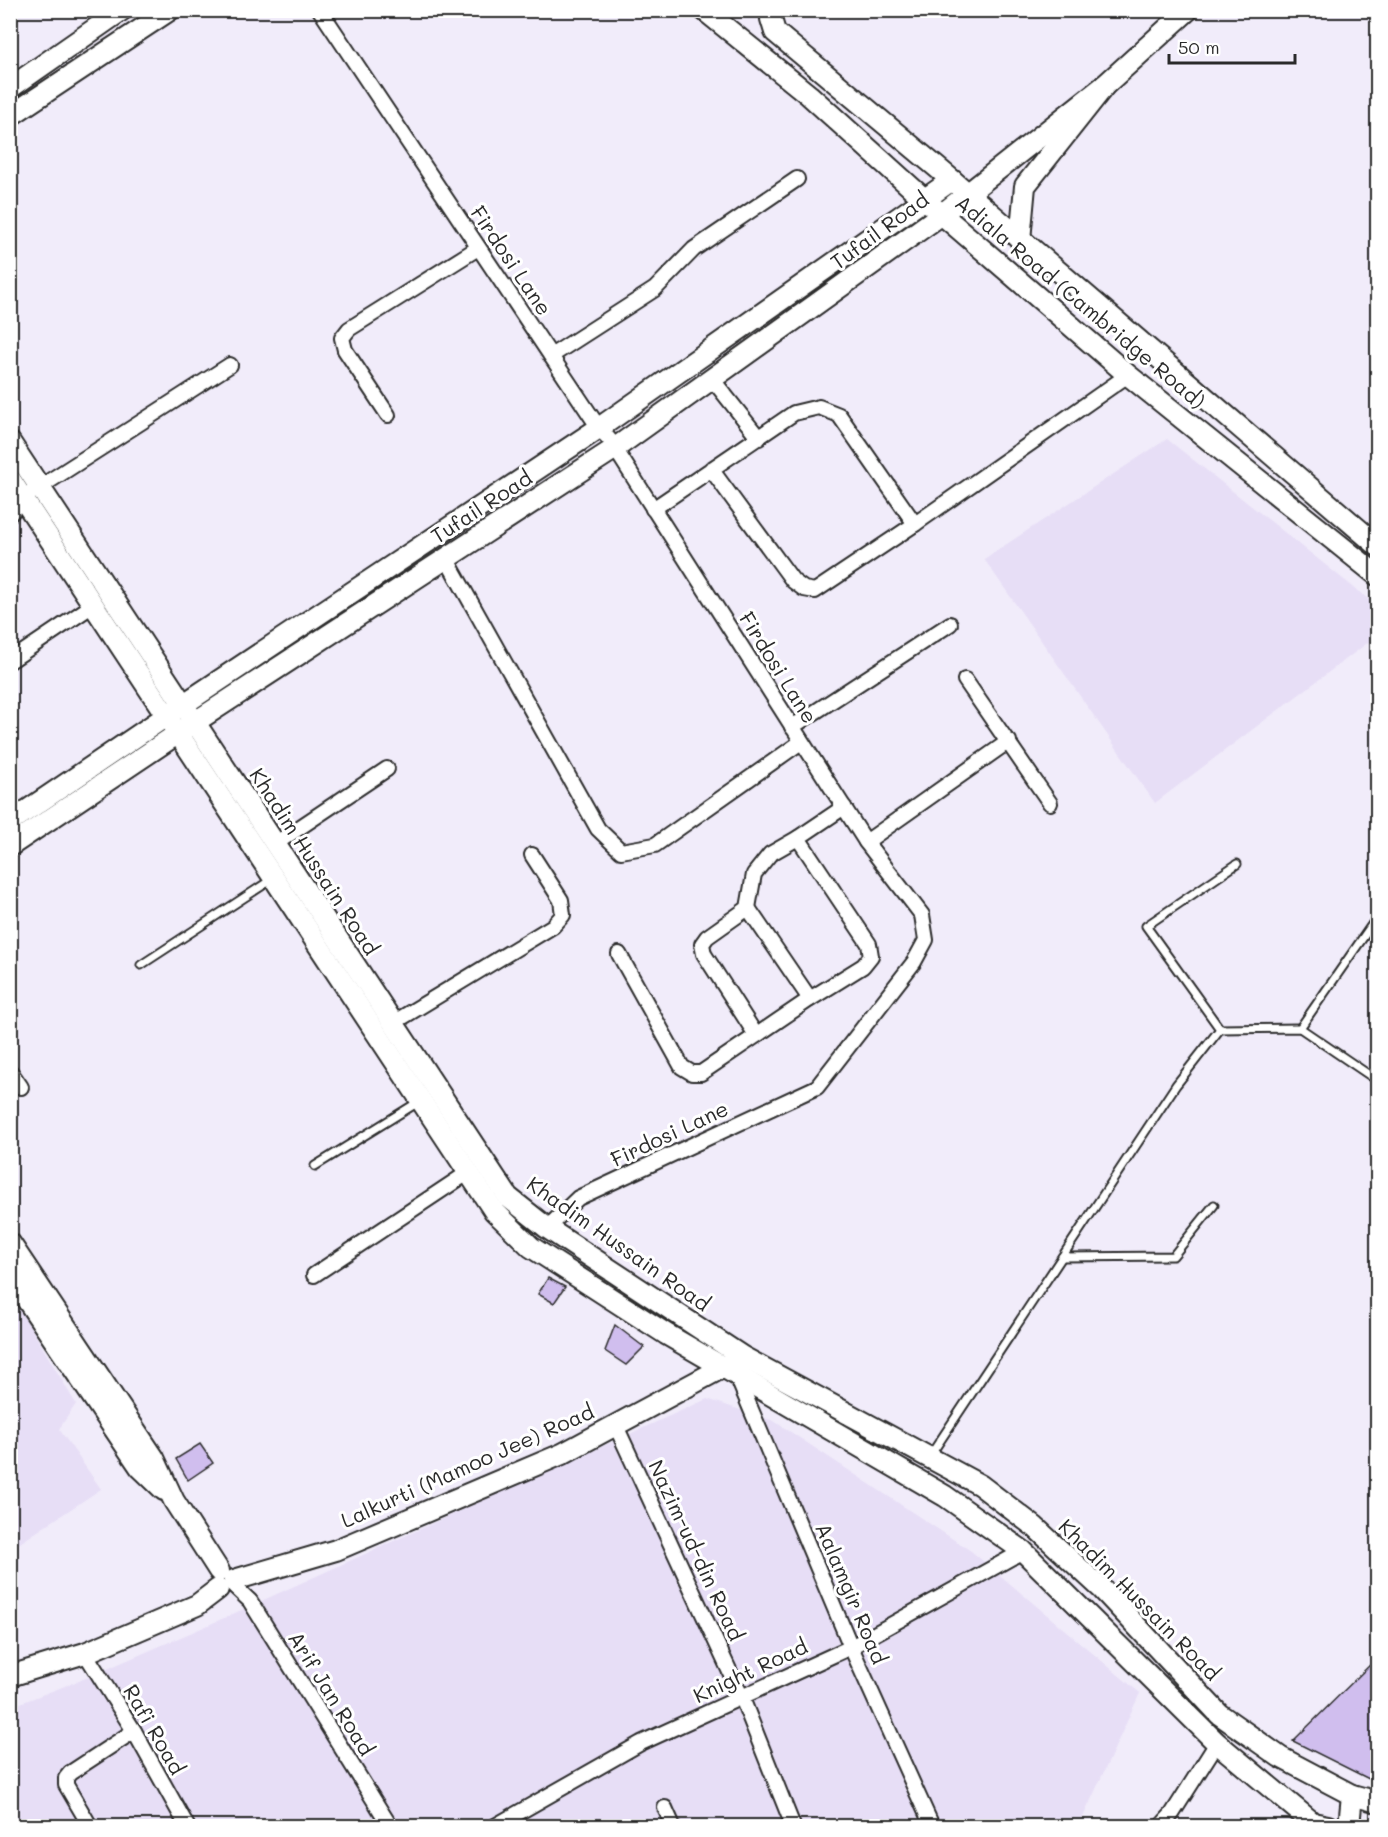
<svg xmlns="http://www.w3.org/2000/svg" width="1388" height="1837" viewBox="0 0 1388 1837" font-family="Mali,sans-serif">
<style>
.built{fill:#e7def6}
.building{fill:#d0beee;stroke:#2b2b2b;stroke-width:1.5}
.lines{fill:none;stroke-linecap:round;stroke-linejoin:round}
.lane-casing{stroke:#2b2b2b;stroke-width:11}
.street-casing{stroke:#2b2b2b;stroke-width:18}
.secondary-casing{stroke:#2b2b2b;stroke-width:24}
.lane{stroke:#fff;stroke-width:7}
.street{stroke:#fff;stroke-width:14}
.secondary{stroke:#fff;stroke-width:20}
.labels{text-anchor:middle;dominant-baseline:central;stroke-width:6;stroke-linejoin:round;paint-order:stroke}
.street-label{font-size:21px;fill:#2b2b2b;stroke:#fff}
</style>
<rect width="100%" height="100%" fill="#f1ecfa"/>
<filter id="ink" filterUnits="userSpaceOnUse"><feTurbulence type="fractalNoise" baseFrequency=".0167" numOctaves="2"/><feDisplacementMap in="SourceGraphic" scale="12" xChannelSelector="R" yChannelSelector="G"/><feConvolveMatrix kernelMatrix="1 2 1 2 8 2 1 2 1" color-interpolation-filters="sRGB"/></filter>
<g filter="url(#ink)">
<g class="built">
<polygon points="1167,439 1377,606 1378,635 1155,803 984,559"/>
<polygon points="11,1294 76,1404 59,1429 101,1489 11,1549"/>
<polygon points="707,1399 774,1421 971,1551 1140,1693 1079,1826 11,1826 10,1707 86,1678 204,1627"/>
</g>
<g class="building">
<polygon points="548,1278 565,1287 554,1303 538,1294"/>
<polygon points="615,1325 644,1347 626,1365 605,1351"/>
<polygon points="200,1444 213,1463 188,1480 176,1459"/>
<polygon points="1377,1658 1377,1783 1293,1741"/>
</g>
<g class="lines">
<defs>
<g id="lane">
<polyline points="141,965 271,880"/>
<polyline points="1300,1028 1378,916"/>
<polyline points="1220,1029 1146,926 1237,864"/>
<polyline points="315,1166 420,1101"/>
<polyline points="1062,1257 1173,1256 1214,1205"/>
<polyline points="930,1456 1176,1085 1220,1029 1300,1028 1378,1081"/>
</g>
<g id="street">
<polyline points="320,10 599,428 609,439 866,842 922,915 926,940 914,962 817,1087 578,1198 547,1228"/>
<polyline points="551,356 655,289 694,249 797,179"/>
<polyline points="713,380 759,438"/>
<polyline points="388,415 345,350 342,338 349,329 478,248"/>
<polyline points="653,509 794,413 819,407 839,415 915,524 815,591 804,589 793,581 711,469"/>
<polyline points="10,514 23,498 230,365"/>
<polyline points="915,524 1128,375"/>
<polyline points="446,558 598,829 621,851 655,845 801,742"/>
<polyline points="10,661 93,605"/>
<polyline points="965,680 1050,803"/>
<polyline points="792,727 950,624"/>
<polyline points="866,842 1009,741"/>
<polyline points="275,844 387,769"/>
<polyline points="748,908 810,999"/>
<polyline points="619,954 682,1067 692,1073 701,1073 810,999 863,966 871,956 869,944 798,838 844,807"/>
<polyline points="393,1023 553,926 563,915 561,900 532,855"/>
<polyline points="756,1035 704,954 702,944 707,937 748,908 754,874 770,854 798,838"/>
<polyline points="10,1071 21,1087"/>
<polyline points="314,1275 469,1172"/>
<polyline points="736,1374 851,1647 932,1826"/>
<polyline points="616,1426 742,1698 793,1826"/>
<polyline points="233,1585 250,1601 390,1826"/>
<polyline points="85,1653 134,1731 187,1826"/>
<polyline points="665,1808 673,1826"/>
<polyline points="90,1826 66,1785 66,1778 70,1773 134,1731"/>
<polyline points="495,1826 641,1743 851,1647 1023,1551"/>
<polyline points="1161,1826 1172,1814 1217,1743"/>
</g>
<g id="secondary">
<polyline points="704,10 809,95 924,199 1128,375 1378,576"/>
<polyline points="773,10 771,19 775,32 952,180 1378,546"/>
<polyline points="10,88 122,10"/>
<polyline points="10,116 170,10"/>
<polyline points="1020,240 1025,186 1105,85 1188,10"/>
<polyline points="10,442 508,1197 547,1228 743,1357 980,1485 1035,1527 1102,1589 1219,1714 1280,1757 1352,1795 1378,1802"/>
<polyline points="10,479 494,1211 531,1247 666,1334 945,1496 1023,1551 1217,1743 1313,1823 1328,1826"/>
<polyline points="10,822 184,704 599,428 952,180"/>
<polyline points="10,846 195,722 614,449 942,214 1105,85"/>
<polyline points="10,1243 154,1458 174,1501 219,1571"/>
<polyline points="10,1275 140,1467 164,1490"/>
<polyline points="234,1580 336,1550 562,1454 733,1362"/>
<polyline points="10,1676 85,1653 197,1605 218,1589"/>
<polyline points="1349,1826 1352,1795"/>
</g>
</defs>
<use href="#lane" class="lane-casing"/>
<use href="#street" class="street-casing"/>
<use href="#secondary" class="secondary-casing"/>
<use href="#lane" class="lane"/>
<use href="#street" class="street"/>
<use href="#secondary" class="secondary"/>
</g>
</g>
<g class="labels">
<g class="street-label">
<text transform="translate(879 230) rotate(-36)">Tufail Road</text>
<text transform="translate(512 260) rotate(56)">Firdosi Lane</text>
<text transform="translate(1081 301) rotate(40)">Adiala Road (Cambridge Road)</text>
<text transform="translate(481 506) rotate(-33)">Tufail Road</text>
<text transform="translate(779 667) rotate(58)">Firdosi Lane</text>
<text transform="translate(315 861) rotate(57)">Khadim Hussain Road</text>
<text transform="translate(669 1133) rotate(-25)">Firdosi Lane</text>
<text transform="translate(619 1243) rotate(35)">Khadim Hussain Road</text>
<text transform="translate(467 1465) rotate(-24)">Lalkurti (Mamoo Jee) Road</text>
<text transform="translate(697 1550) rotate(65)">Nazim-ud-din Road</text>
<text transform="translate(852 1593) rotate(67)">Aalamgir Road</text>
<text transform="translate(1140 1599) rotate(45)">Khadim Hussain Road</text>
<text transform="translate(750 1670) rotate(-25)">Knight Road</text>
<text transform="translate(332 1693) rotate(58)">Arif Jan Road</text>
<text transform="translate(155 1729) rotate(60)">Rafi Road</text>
</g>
</g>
<rect width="1388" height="1837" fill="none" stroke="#fff" stroke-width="36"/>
<rect x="18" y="18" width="1352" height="1801" fill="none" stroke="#2b2b2b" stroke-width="2" filter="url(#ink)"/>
<path d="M1169 54v9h126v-9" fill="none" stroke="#2b2b2b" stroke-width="3"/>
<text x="1178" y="54" font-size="18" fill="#2b2b2b" stroke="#ffffff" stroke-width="4.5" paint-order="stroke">50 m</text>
</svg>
